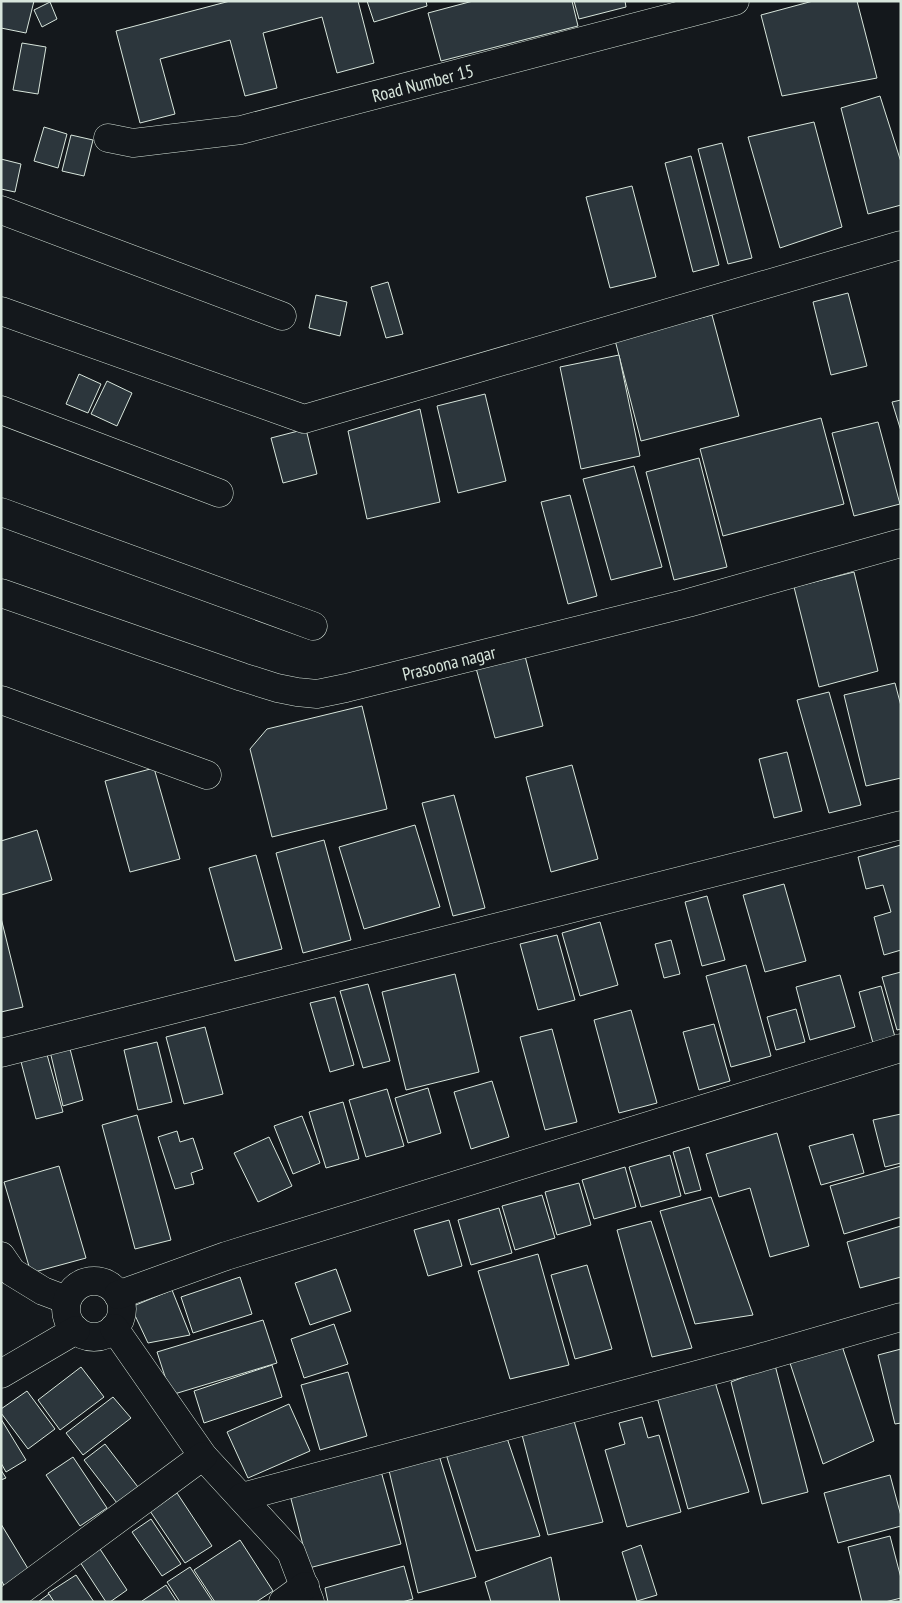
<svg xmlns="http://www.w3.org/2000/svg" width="902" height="1603" viewBox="0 0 902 1603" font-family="'PT Sans Narrow',sans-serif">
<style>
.building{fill:#2c363c;stroke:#d8e6dc}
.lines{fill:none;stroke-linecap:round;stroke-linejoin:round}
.minor-casing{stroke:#d8e6dc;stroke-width:29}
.minor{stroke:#14181c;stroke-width:28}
.labels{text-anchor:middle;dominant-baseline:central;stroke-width:4;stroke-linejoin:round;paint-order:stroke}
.street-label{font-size:18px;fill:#d8e6dc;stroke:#14181c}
</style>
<rect width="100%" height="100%" fill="#14181c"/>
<g class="building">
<polygon points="1,1 34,1 26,33 1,28"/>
<polygon points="230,1 358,1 374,63 337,73 322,17 263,33 277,88 245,96 230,40 160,59 175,114 140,123 116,31"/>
<polygon points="367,1 426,1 427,6 374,22"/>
<polygon points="473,1 572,1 578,26 441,61 428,13"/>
<polygon points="574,1 625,1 626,7 579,19"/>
<polygon points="813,1 857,1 877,78 782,96 761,15"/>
<polygon points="50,2 57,19 42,27 34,10"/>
<polygon points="22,43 46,47 38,94 13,90"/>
<polygon points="880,96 901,162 901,205 868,214 841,108"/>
<polygon points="814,122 842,227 780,248 748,137"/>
<polygon points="44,127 67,134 58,168 34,161"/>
<polygon points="71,135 93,140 84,176 62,171"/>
<polygon points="722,143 752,258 728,264 698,149"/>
<polygon points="691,156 719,265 693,272 665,163"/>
<polygon points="1,159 21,164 15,192 1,189"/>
<polygon points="632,186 656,277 610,288 586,197"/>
<polygon points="388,282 403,334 386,338 371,287"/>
<polygon points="848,293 867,366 831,375 813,302"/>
<polygon points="316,295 347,302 340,336 309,328"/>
<polygon points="712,315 739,416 641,441 615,340"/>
<polygon points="619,355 640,456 581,469 560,367"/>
<polygon points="79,374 101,384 88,413 66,404"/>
<polygon points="107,381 132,393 117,426 91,414"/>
<polygon points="485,394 506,481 458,493 437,406"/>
<polygon points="901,400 901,431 892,402"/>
<polygon points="420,409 440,502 367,519 348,431"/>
<polygon points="821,418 844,504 723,536 700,449"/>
<polygon points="878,422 900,504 854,516 832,433"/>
<polygon points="306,429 317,474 283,483 271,438"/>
<polygon points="699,458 727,567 674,580 646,472"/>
<polygon points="634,466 662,567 611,580 583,479"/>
<polygon points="570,495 597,596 568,604 541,502"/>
<polygon points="854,572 878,671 819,687 794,587"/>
<polygon points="525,656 543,726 495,738 476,668"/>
<polygon points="895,683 901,706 901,778 866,786 844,695"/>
<polygon points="829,692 861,805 829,813 797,700"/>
<polygon points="362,706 387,809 272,837 250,749 267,729"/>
<polygon points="787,752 802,811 774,818 759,759"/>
<polygon points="572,765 598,859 551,872 526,777"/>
<polygon points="154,768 180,859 130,872 105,781"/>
<polygon points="454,795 485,908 453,916 422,803"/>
<polygon points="415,825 440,907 364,929 339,847"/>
<polygon points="37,830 52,880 1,895 1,841"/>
<polygon points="324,840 351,940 303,953 276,853"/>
<polygon points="901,845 901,950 884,955 874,917 891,912 883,885 866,889 858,857"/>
<polygon points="256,855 282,949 235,961 209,868"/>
<polygon points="784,884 806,961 765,972 743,895"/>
<polygon points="707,896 725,960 702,966 685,902"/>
<polygon points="1,918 23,1007 1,1012"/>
<polygon points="600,922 618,985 580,996 562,933"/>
<polygon points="557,935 575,1000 538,1010 520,944"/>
<polygon points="671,940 680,974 664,978 655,944"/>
<polygon points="746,965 771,1056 731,1067 706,976"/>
<polygon points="901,972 901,1029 897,1030 882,977"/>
<polygon points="455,974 479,1072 406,1090 382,992"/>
<polygon points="840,975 855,1027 810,1040 796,987"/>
<polygon points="368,984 390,1061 363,1068 340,991"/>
<polygon points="881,986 895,1037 873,1043 859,992"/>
<polygon points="335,997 354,1065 330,1072 310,1003"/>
<polygon points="796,1009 805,1042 776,1050 767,1017"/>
<polygon points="631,1010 657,1103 619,1113 594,1020"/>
<polygon points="714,1024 730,1081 699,1090 683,1032"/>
<polygon points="205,1027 223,1094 184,1104 166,1037"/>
<polygon points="552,1029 577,1122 545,1130 520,1037"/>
<polygon points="68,1041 83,1100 63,1106 49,1047"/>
<polygon points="157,1042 172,1102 138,1110 124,1050"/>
<polygon points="46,1051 63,1112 36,1119 20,1058"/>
<polygon points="492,1081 509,1137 471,1149 454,1092"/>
<polygon points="428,1088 441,1133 408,1143 395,1098"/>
<polygon points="387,1089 404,1146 366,1157 349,1100"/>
<polygon points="343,1102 359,1159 326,1168 309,1112"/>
<polygon points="901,1114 901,1163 885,1167 873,1120"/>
<polygon points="137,1115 171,1240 135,1249 102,1125"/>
<polygon points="302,1116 320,1163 293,1174 274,1126"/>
<polygon points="177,1131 180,1142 193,1138 203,1169 191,1173 194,1184 175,1189 158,1137"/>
<polygon points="777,1133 809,1246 770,1257 750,1188 719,1197 706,1154"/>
<polygon points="853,1134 864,1173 821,1185 809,1146"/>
<polygon points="269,1137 292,1186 258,1202 234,1153"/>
<polygon points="689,1147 701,1190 685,1194 673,1152"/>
<polygon points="670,1155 681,1196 641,1207 629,1167"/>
<polygon points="59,1166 86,1258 31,1273 4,1182"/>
<polygon points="901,1166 901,1217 844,1234 830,1186"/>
<polygon points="625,1167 636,1207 594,1219 582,1180"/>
<polygon points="579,1183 591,1225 557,1235 545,1192"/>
<polygon points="542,1195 555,1238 515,1250 502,1206"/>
<polygon points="711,1197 753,1315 695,1324 660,1211"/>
<polygon points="499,1208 512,1253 471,1265 458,1220"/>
<polygon points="449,1220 462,1266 428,1276 414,1230"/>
<polygon points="651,1221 692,1348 652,1357 617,1230"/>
<polygon points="901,1226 901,1277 860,1288 847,1242"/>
<polygon points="538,1254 569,1365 510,1379 478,1271"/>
<polygon points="587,1265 612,1349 575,1359 551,1275"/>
<polygon points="336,1269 351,1311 310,1325 295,1283"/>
<polygon points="240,1277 252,1314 193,1333 181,1297"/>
<polygon points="172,1290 190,1335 148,1343 131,1307"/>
<polygon points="263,1320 277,1363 171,1395 157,1352"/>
<polygon points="334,1324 348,1364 304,1378 291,1339"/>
<polygon points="842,1346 874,1441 823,1464 789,1360"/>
<polygon points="901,1349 901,1423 895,1424 878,1355"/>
<polygon points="272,1365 282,1397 204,1423 194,1391"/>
<polygon points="775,1365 808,1492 762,1504 731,1382"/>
<polygon points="81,1367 104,1397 60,1430 38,1400"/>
<polygon points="348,1372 367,1436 320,1450 301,1385"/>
<polygon points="715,1382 749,1492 688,1509 657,1397"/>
<polygon points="27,1391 55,1429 28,1449 1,1413 1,1409"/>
<polygon points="113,1397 131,1418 83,1455 66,1433"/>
<polygon points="289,1404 310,1451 248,1478 227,1432"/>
<polygon points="572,1414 603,1522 548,1535 520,1427"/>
<polygon points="642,1417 648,1438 659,1435 681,1512 627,1527 605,1450 625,1444 619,1423"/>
<polygon points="1,1419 26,1460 6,1472 1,1463"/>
<polygon points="507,1438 540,1536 476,1551 446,1454"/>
<polygon points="105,1444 141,1491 120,1507 84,1460"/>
<polygon points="438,1452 476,1577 418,1593 387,1462"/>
<polygon points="73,1457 107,1508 80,1526 46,1475"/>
<polygon points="1,1470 6,1478 1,1480"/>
<polygon points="381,1471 401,1544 309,1568 290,1495"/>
<polygon points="890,1475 901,1516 901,1526 838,1543 824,1493"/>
<polygon points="177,1493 212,1546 185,1563 150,1511"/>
<polygon points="151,1519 181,1564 162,1576 132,1532"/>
<polygon points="1,1524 30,1572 5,1587 1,1580"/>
<polygon points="890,1536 901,1578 901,1598 885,1602 862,1602 848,1547"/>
<polygon points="240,1540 273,1591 256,1602 215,1602 194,1570"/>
<polygon points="641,1545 657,1595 637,1601 622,1552"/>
<polygon points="100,1549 127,1590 110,1602 106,1602 80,1562"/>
<polygon points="551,1557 560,1602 491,1602 485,1582"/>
<polygon points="404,1566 413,1599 402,1602 328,1602 325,1588"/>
<polygon points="190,1567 213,1602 180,1602 167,1582"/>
<polygon points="76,1575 94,1602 54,1602 48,1593"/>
<polygon points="166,1585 177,1602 142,1602 142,1601"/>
<polygon points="49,1594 54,1602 38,1602"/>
</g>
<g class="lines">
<defs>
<g id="minor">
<path id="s1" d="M 108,138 L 133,143 L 241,130 L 735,1"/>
<polyline points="1,210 282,316"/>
<polyline points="1,311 304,419 901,245"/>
<polyline points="1,410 219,493"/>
<polyline points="1,512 313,626"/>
<path id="s2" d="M 1,593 L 242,677 L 277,688 L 297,692 L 317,694 L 346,688 L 688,603 L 901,543"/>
<polyline points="1,700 207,775"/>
<polyline points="1,1053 901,825"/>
<polyline points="1,1256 12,1272 43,1291 67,1300"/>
<circle cx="94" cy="1309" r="28"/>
<polyline points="118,1295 226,1256 901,1048"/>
<polyline points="114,1328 203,1456 291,1552 310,1602"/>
<polyline points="1,1374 76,1330"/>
<polyline points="242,1497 756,1359 901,1317"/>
<polyline points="5,1602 203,1456"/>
<polyline points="283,1602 305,1586"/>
</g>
</defs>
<use href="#minor" class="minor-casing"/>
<use href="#minor" class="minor"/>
</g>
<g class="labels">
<g class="street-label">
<text stroke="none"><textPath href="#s1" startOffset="322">Road Number 15</textPath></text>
<text stroke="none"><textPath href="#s2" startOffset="468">Prasoona nagar</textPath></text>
</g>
</g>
<rect width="902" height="1603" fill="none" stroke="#d8e6dc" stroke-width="5"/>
</svg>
